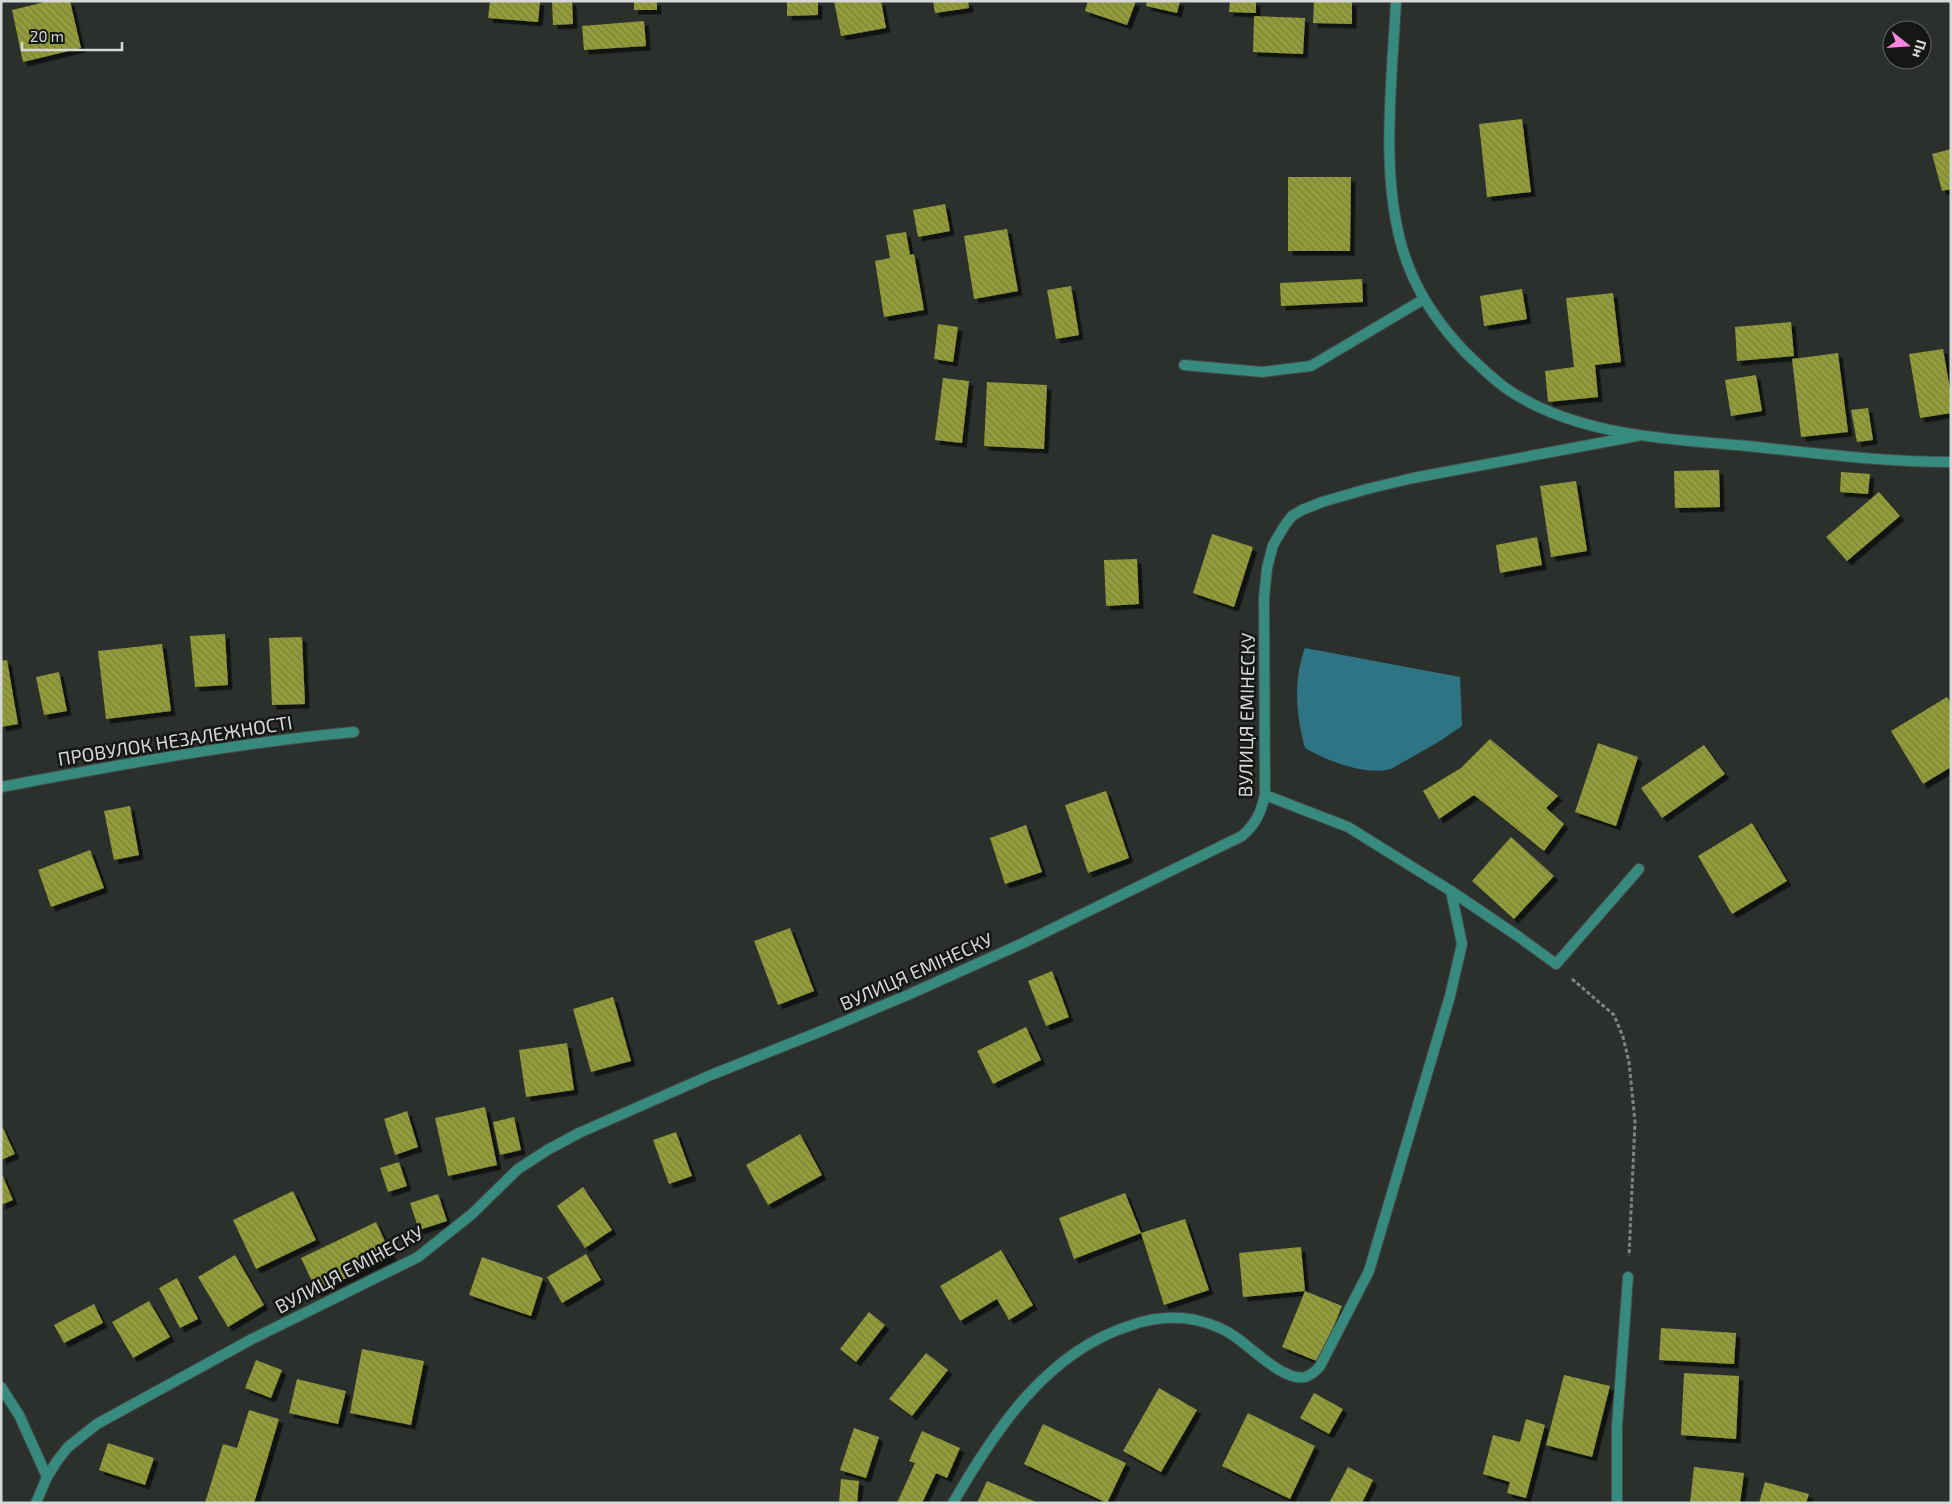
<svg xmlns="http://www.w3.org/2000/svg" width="1952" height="1504" viewBox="0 0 1952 1504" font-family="'Exo 2',sans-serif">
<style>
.water{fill:#2f7485}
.building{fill:url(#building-back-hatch);filter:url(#shadow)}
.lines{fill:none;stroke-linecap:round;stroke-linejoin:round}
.service-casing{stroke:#464b47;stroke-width:12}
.minor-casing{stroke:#464b47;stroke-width:12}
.path{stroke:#808481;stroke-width:3;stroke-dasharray:4 2.5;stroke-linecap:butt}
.service{stroke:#378a7e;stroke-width:10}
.minor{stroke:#378a7e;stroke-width:10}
.labels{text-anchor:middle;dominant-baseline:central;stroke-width:5;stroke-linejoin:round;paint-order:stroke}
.street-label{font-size:19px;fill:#d6d9d7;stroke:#151715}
</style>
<defs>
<pattern id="building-back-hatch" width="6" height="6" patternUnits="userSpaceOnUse" patternTransform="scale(1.25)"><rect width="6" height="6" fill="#939c3a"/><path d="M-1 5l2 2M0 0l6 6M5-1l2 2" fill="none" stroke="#7a813c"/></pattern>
<filter id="shadow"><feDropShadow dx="4.5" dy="4.5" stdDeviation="0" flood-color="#0009"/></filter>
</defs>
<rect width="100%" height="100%" fill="#2b302c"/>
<path class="water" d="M 1305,648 L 1460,677 L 1462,726 L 1440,741 L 1391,769 C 1366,776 1327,761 1305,748 C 1296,716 1293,680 1305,648 Z"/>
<g class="building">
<polygon points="49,1 70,1 81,48 23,62 12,10"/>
<polygon points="490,1 540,1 538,22 488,18"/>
<polygon points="552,1 572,1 573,24 553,25"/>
<rect x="634" y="1" width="23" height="9"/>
<polygon points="787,1 818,1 818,15 787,16"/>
<polygon points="834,1 881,1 886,28 841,36"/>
<polygon points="933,1 968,1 969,8 935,13"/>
<polygon points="1088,1 1136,1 1127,25 1085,11"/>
<polygon points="1147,1 1180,1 1177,13 1146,6"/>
<polygon points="1230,1 1256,1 1256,13 1229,12"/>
<polygon points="1314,1 1352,1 1352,24 1313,23"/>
<polygon points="1254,16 1305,18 1303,54 1253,52"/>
<polygon points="644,21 646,46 584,50 582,26"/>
<polygon points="1522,119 1531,192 1487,197 1479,124"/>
<polygon points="1951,149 1951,189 1942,191 1932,154"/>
<polygon points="1288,177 1351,177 1350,251 1288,251"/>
<polygon points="945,204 950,231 918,237 913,210"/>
<polygon points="1007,229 1018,291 974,299 964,236"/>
<polygon points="906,232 910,255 914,254 924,310 884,317 875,261 890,258 886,235"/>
<polygon points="1362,279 1363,302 1281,306 1280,283"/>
<polygon points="1071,286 1079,335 1056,339 1047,290"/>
<polygon points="1522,289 1527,319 1484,326 1480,296"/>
<polygon points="1613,293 1621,362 1595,365 1598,397 1548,402 1545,371 1574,367 1566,298"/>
<polygon points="1791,322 1794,356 1737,361 1735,327"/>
<polygon points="938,324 958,327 953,362 934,359"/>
<polygon points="1943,349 1951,395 1951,413 1920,418 1909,354"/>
<polygon points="1838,353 1848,432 1801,437 1792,359"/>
<polygon points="1756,375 1762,411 1731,416 1725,380"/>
<polygon points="943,378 969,381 962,443 935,440"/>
<polygon points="987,382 1047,385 1044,449 984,446"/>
<polygon points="1868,408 1873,440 1857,442 1851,410"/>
<polygon points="1719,470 1720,507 1675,508 1674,471"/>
<polygon points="1841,472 1870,474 1868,494 1840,492"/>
<polygon points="1576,481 1587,551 1551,557 1540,486"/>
<polygon points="1879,492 1900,516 1847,561 1826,537"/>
<polygon points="1212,534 1253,547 1234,607 1193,593"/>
<polygon points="1537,537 1542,565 1500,573 1496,545"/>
<polygon points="1137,559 1139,604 1106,606 1104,560"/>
<polygon points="225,634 228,685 195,687 190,636"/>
<polygon points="302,637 305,704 272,705 269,638"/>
<polygon points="162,644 171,711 106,719 98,651"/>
<polygon points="7,660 18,724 1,727 1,661"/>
<polygon points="59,672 67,711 44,715 36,677"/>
<polygon points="1947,697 1951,704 1951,767 1923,784 1891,731"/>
<polygon points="1490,739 1558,796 1546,808 1564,824 1544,851 1474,795 1439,819 1423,791 1461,768"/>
<polygon points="1598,743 1638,757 1616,826 1575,812"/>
<polygon points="1704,745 1725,774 1662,818 1641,788"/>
<polygon points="1106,791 1129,858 1088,873 1065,805"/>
<polygon points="130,806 139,855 114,860 104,811"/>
<polygon points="1752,823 1787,881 1732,914 1698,856"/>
<polygon points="1026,825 1042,872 1005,884 990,838"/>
<polygon points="1511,837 1554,876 1514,919 1472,881"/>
<polygon points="90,850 104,888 51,907 38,870"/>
<polygon points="790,928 814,991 778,1005 754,941"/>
<polygon points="1052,971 1069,1017 1046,1026 1028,981"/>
<polygon points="613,997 631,1061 591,1072 573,1009"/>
<polygon points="1026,1027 1041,1060 993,1084 977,1051"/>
<polygon points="567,1043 574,1090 526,1097 519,1050"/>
<polygon points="485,1107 497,1165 448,1176 435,1118"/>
<polygon points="407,1111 418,1147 395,1155 384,1119"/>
<polygon points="514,1117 521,1150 500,1155 493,1122"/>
<polygon points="1,1124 15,1154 1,1160"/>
<polygon points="676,1132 692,1176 669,1184 653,1140"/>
<polygon points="800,1134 822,1175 768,1205 746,1165"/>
<polygon points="399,1162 407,1186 388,1192 380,1168"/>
<polygon points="1,1172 13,1200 1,1205"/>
<polygon points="583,1187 612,1230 585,1248 557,1206"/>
<polygon points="293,1191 316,1240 256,1269 233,1220"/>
<polygon points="1125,1193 1141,1233 1074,1259 1059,1218"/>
<polygon points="438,1194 447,1221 419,1230 410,1203"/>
<polygon points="1185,1219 1209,1290 1164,1305 1141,1233"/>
<polygon points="376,1222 392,1256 317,1292 301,1258"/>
<polygon points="1301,1247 1305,1291 1342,1306 1319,1362 1282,1347 1305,1291 1243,1297 1239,1253"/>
<polygon points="1001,1250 1033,1305 1009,1320 997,1299 960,1321 940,1286"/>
<polygon points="586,1254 601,1280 562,1303 547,1277"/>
<polygon points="235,1255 264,1305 228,1327 198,1277"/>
<polygon points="482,1257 543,1278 531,1316 469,1295"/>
<polygon points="177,1278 198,1319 180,1328 159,1288"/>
<polygon points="149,1301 170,1337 133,1358 112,1322"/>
<polygon points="94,1304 103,1323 64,1343 54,1325"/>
<polygon points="869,1312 885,1325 856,1362 840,1349"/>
<polygon points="1661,1328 1736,1333 1734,1364 1659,1360"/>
<polygon points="362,1349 424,1361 411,1425 350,1413"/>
<polygon points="926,1353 948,1370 912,1416 889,1399"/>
<polygon points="256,1360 282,1370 271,1398 245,1388"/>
<polygon points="1684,1373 1739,1376 1736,1439 1681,1435"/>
<polygon points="1564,1375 1610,1386 1592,1457 1546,1445"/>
<polygon points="297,1379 346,1391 338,1424 289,1413"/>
<polygon points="1159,1388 1197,1410 1161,1472 1123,1451"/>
<polygon points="1314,1393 1343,1409 1329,1434 1300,1418"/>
<polygon points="249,1410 279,1419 254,1503 205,1503 223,1444 237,1448"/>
<polygon points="1248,1413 1315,1446 1290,1499 1222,1466"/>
<polygon points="1526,1419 1545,1425 1526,1498 1507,1493 1510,1482 1483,1474 1493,1435 1520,1442"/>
<polygon points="1043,1424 1126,1463 1107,1503 1024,1464"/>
<polygon points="854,1428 879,1437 866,1478 840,1470"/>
<polygon points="922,1431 960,1448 947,1478 936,1473 922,1503 897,1503 915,1463 909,1461"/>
<polygon points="108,1443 154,1458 145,1485 99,1470"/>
<polygon points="1348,1467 1373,1480 1362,1503 1329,1503"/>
<polygon points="1694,1467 1744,1473 1740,1503 1690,1503"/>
<polygon points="841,1479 859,1481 857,1503 839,1503"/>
<polygon points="987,1481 1038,1503 977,1503"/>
<polygon points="1765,1482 1809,1494 1806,1503 1759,1503"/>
</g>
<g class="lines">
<defs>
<g id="service">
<polyline points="1184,365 1262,372 1311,366 1424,299"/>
<path d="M 1,787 C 118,765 236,743 354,732"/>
<polyline points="1451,891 1519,937 1556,964 1639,869"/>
<polyline points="1,1387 19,1415 47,1477"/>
<path d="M 953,1503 C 995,1430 1047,1351 1132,1325 C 1152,1318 1175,1316 1196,1320 C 1208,1323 1223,1328 1234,1336 C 1251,1347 1284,1382 1305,1377 C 1311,1375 1316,1371 1320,1366 L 1369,1271 L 1450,996 L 1462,944 L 1451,891"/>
</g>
<g id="minor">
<path d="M 1396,1 C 1392,83 1378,187 1408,265 C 1420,297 1442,328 1466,353 C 1481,367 1495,382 1513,393 C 1585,438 1675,439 1757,447 C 1821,454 1886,462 1951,462"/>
<polyline points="1265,795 1348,827 1451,891"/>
<path d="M 36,1503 L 47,1477 L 57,1461 L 68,1447 L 97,1424 L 254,1338 L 418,1257 L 472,1214 L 518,1169 L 549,1149 L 579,1133 L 711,1075 L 824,1030 L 910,994 L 1021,944 L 1242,836 C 1256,824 1261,812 1265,795 L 1264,598 L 1267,568 L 1273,545 L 1285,525 L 1292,516 L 1302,510 L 1322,502 L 1367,489 L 1413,478 L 1637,436"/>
<polyline points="1617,1503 1617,1426 1628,1277"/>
</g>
</defs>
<use href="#service" class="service-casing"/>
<use href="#minor" class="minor-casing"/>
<polyline class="path" points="1572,979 1614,1015 1623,1037 1629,1062 1635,1122 1629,1256"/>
<use href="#service" class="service"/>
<use href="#minor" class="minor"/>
</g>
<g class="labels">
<g class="street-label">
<text transform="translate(1246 715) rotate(-89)">ВУЛИЦЯ ЕМІНЕСКУ</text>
<text transform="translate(175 740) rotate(-9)">ПРОВУЛОК НЕЗАЛЕЖНОСТІ</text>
<text transform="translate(916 971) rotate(-24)">ВУЛИЦЯ ЕМІНЕСКУ</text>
<text transform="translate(349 1269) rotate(-28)">ВУЛИЦЯ ЕМІНЕСКУ</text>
</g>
</g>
<rect width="1952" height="1504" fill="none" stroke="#d6d9d7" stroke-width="5"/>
<g transform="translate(1907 45) rotate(107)"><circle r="24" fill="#151715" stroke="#626563"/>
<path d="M0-4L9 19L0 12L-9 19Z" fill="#fe85e0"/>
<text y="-8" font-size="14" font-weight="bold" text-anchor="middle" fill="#d6d9d7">Пн</text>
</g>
<path d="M22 42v8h100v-8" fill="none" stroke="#d6d9d7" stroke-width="2.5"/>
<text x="30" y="42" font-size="15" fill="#d6d9d7" stroke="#151715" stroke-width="4" paint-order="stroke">20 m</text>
</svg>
